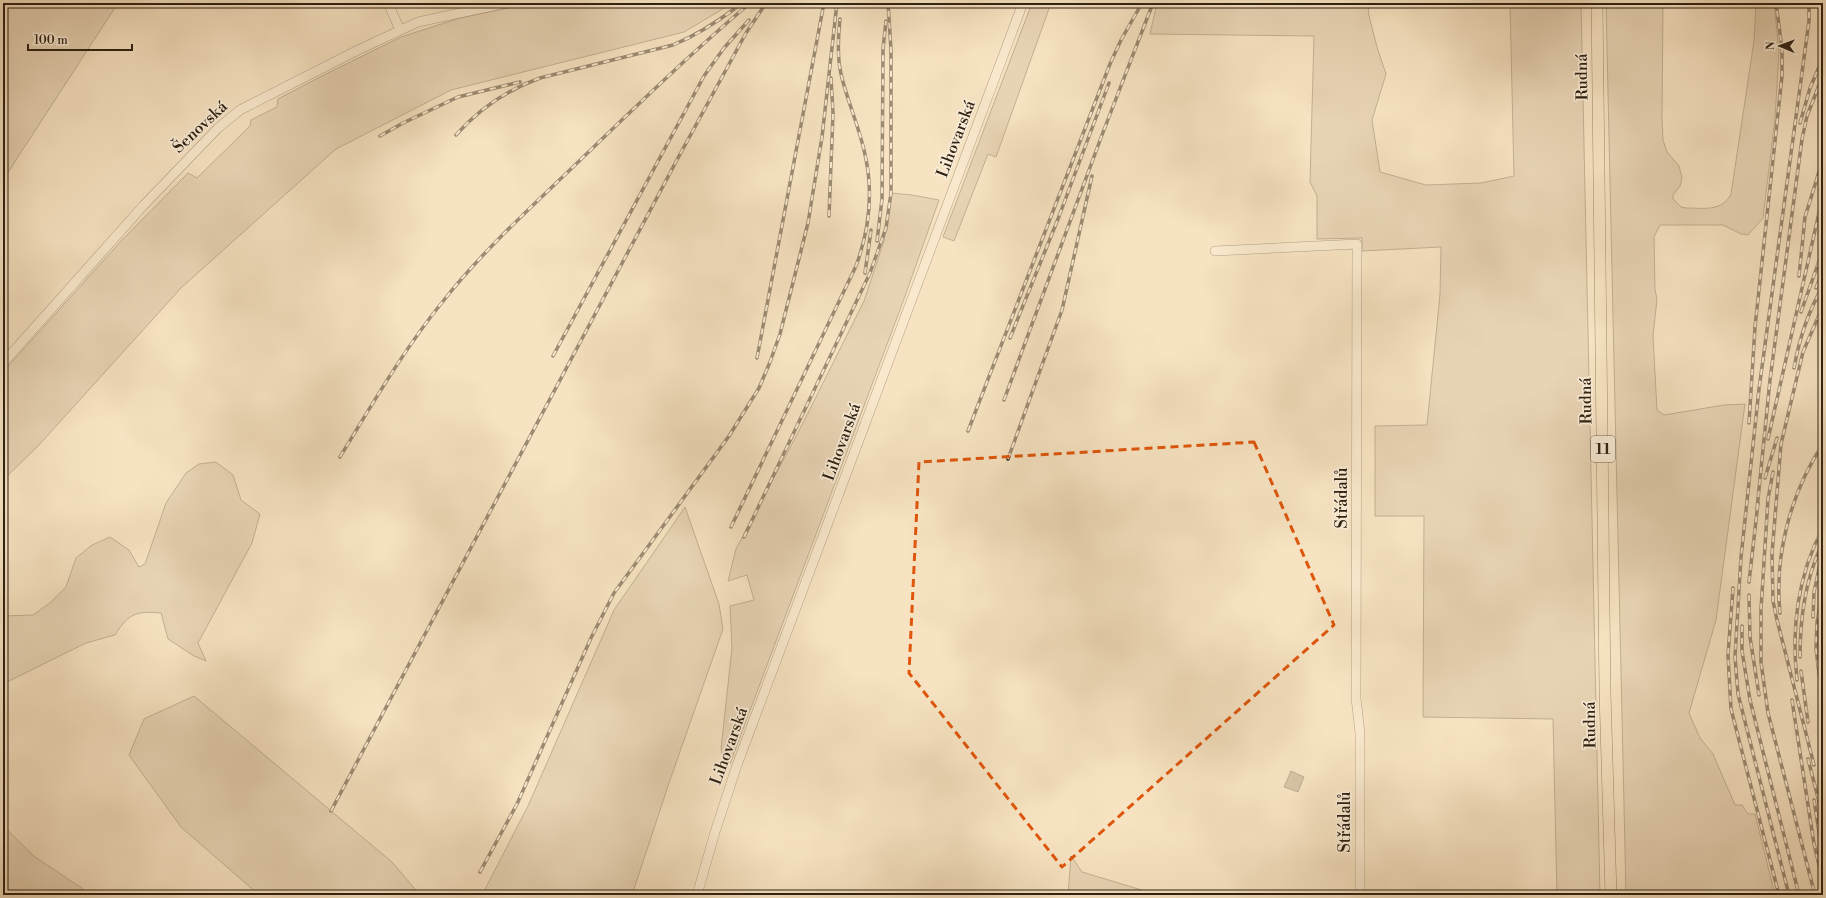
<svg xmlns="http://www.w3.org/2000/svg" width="1826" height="898" viewBox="0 0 1826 898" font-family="'Libre Bodoni',serif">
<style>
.green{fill:#d5c2a4;stroke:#81715b}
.water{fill:#b2a186;stroke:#7d6d58}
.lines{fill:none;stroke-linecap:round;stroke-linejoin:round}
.minor-casing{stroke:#60513e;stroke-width:10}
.major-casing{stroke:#2d2012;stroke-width:12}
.minor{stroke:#faedd7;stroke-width:9}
.major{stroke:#f7e3c2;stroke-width:11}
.rail-casing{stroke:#2d2012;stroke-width:3.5}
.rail{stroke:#faedd7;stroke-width:2;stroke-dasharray:6;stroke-linecap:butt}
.marked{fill:none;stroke:#df560c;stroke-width:3;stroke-dasharray:8 5;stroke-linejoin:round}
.labels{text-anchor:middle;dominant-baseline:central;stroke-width:3.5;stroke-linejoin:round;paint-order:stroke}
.shield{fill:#faedd7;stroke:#6a5e4d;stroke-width:1}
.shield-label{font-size:15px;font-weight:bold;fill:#2d2012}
.street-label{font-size:16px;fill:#2d2012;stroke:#faedd7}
</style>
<rect width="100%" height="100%" fill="#f7e3c2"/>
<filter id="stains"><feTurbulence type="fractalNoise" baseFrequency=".005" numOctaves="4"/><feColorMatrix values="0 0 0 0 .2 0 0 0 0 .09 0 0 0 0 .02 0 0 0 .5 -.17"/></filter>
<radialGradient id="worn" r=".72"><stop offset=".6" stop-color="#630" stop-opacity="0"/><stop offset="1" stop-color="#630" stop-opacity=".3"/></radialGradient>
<g class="green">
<polygon points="3,3 118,3 3,180"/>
<polygon points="532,3 733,3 684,32 451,90 336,149 181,288 38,446 3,480 3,372 122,240 188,173 197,178 250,126 251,120 277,107 278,99 320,77 401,37 460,18"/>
<polygon points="1032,3 1051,3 996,157 988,154 954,241 943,237"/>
<polygon points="1157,3 1368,3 1369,16 1377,47 1386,74 1372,120 1380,172 1426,185 1481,183 1514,176 1510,3 1581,3 1600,895 1557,895 1553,719 1423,717 1424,516 1375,516 1375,426 1427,425 1440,294 1441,247 1362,251 1362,238 1317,239 1317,196 1310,182 1314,36 1150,34"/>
<path d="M 1606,3 L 1663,3 L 1662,118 L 1663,140 L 1667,152 L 1679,166 L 1682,178 L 1680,186 L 1673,195 L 1673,199 L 1681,207 L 1686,208 C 1703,208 1722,212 1731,194 L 1754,41 L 1756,3 L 1774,3 L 1779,53 L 1775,118 L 1763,218 L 1748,235 L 1741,234 L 1723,225 L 1660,225 L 1654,237 L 1655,290 L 1657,299 L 1653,336 L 1657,410 L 1664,415 L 1724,405 L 1745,404 L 1716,620 L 1689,713 L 1700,738 L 1713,754 L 1735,805 L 1742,805 L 1748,814 L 1755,814 L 1775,895 L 1626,895 Z"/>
<polygon points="891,193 912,195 939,200 904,299 730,764 722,754 721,749 732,648 730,606 754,600 747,575 728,581 736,549 803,423 864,301 884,241"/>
<path d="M 216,462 L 233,475 L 241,500 L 260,514 L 252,543 L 198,643 L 206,661 L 194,656 L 168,639 L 161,613 C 136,611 129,613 115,635 L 86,643 L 3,684 L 3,616 L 33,615 L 50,603 L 66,587 L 76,558 L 92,545 L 110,537 L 129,550 L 139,567 L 145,564 L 166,503 L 186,473 L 199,464 Z"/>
<polygon points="685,507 719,604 723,629 669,783 632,895 482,895 528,806 614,610"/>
<polygon points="194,696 392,862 420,895 259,895 181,827 129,755 144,719"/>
<polygon points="3,826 35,857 92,895 3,895"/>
<polygon points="1071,856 1082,872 1158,895 1068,895"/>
</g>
<polygon class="water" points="1291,771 1304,777 1298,792 1284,787"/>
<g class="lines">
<defs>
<g id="minor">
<polyline points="388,3 400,30"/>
<polyline points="1215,251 1357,244 1356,698 1360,733 1360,895"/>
<polyline points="3,363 143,206 218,128 240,110 356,51 418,22 506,3"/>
<polyline points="697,895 715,832 737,765 1023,3"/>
</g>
<polyline id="major" points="1597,3 1605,692 1611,895"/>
</defs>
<use href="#minor" class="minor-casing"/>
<use href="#major" class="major-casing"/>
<use href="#minor" class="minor"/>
<use href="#major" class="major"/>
<defs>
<g id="rail">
<polyline points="1800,123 1810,88 1823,58"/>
<path d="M 456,135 C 480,108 507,90 540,78 L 673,45 C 697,35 717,22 737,7"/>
<polyline points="380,136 403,123 458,97 520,82"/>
<polyline points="829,216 833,113 831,78"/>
<polyline points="877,241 882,199 883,49 886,21"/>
<polyline points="865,273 871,230"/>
<polyline points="1799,276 1805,217 1823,159"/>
<polyline points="1816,288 1823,271"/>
<polyline points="1801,312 1823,250"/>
<polyline points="1010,338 1058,219 1109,83"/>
<polyline points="553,356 704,76 724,48 749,20"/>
<polyline points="757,358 824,3"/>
<path d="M 1794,368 C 1799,340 1809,310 1823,286"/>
<polyline points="1004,400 1102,135 1153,3"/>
<polyline points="1749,423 1755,327 1782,76 1782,49 1776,3"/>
<polyline points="968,431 1110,64 1121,40 1142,3"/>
<polyline points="1768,439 1823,195"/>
<path d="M 340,457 C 373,403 404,349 444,300 C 482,252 529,209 573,167 C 631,111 689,55 750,3"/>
<polyline points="1008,459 1062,310 1092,176"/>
<polyline points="1773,472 1768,499 1761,609 1761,662 1768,713 1815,895"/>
<polyline points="1765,478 1777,438"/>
<polyline points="1757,509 1770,380 1802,139 1807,116 1823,75"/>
<path d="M 731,527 L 856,266 C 870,228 874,190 864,150 C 858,124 847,100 841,74 C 837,56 838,37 840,19"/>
<polyline points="744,537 870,273 886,228 891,193 891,50 888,3"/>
<polyline points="1749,582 1758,503"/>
<polyline points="1733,588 1728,655 1731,709 1779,895"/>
<polyline points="1823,589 1817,622 1816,649 1823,704"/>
<polyline points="1749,595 1750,637 1759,695"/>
<path d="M 1780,613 C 1774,555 1791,492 1823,444"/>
<polyline points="1813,617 1814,592 1820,564"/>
<polyline points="1742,626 1742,651 1750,700 1799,895"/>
<path d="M 1800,657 C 1800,622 1805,583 1819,551"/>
<polyline points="1801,671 1808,722"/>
<path d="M 1797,680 C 1791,628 1798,574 1823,528"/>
<polyline points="1792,700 1814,844 1823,881"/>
<polyline points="1808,759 1823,817"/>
<polyline points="1814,765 1777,620 1773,601 1772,554 1781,444 1803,352 1823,306"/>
<polyline points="1814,800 1823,857"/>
<polyline points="331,811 678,158 746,33 766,3"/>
<polyline points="480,872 517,804 591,638 614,593 729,436 759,388 770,362 780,334 808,223 822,137 837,3"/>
<polyline points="1789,895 1738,694 1735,657 1741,557 1759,389 1809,21 1809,3"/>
</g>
</defs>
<use href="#rail" class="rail-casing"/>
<use href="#rail" class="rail"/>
</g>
<path d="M0 0H1826V898H0ZM 1254,442 L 1334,625 L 1062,867 L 909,673 L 919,462 Z" fill="#f7e3c2" fill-opacity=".55" fill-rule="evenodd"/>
<path class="marked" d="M 1254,442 L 1334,625 L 1062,867 L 909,673 L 919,462 Z"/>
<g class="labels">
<rect class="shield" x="1591" y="436" width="24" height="26" rx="3"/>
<g class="shield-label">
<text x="1603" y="449">11</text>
</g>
<g class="street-label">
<text transform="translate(1582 77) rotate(-91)">Rudná</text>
<text transform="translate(200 127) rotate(-43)">Šenovská</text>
<text transform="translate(956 139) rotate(-69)">Lihovarská</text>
<text transform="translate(1586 401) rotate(-91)">Rudná</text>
<text transform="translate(842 442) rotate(-70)">Lihovarská</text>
<text transform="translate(1342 498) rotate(-90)">Střádalů</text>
<text transform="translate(1590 725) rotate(-91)">Rudná</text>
<text transform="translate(729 746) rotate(-70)">Lihovarská</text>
<text transform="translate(1345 822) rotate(-90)">Střádalů</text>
</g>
</g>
<rect width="1826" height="898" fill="none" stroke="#f7e3c2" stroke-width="16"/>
<rect x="4" y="4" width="1818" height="890" fill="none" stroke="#2d2012" stroke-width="2"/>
<rect x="8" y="8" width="1810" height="882" fill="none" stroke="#2d2012"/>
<g transform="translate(1780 46) rotate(271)" stroke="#faedd7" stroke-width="3" paint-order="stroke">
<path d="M0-3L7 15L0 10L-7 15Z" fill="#2d2012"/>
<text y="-6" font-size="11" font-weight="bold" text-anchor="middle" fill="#2d2012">N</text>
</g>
<path d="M28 44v6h104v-6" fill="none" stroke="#2d2012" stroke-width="2"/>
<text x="34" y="44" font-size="12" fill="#2d2012" stroke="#faedd7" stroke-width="3" paint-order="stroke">100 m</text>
<rect width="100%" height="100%" filter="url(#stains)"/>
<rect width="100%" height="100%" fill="url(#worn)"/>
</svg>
